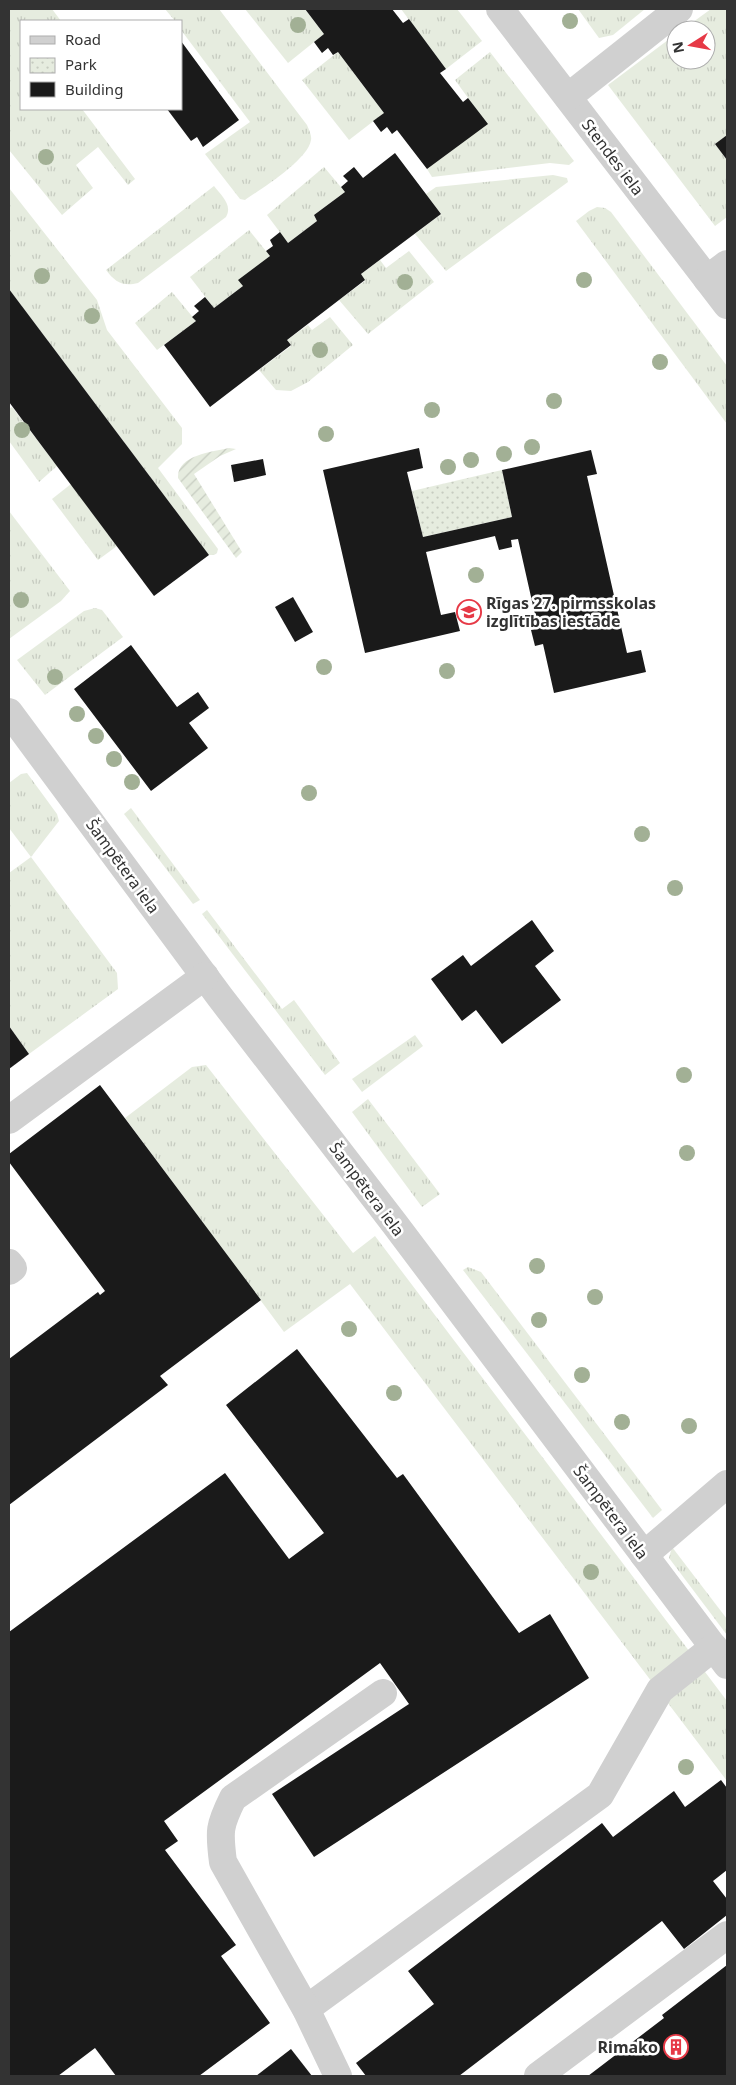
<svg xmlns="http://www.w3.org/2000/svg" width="736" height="2085" viewBox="0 0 736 2085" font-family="'Noto Sans',sans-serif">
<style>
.grass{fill:url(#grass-tufts)}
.park{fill:url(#park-dots)}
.garden{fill:url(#garden-furrows)}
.building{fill:#1a1a1a}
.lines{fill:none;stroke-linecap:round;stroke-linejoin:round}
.minor{stroke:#d0d0d0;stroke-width:28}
.tree{fill:#a2b095}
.labels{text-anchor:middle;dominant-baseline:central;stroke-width:5;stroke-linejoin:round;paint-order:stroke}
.street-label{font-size:16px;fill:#333;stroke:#fff}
.poi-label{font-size:16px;font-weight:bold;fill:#333;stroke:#fff;text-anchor:start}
</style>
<defs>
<pattern id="grass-tufts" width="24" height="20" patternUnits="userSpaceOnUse" patternTransform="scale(1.25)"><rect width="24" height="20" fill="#e6ecdf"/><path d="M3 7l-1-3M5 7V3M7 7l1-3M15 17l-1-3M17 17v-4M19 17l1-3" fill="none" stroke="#c6cbc0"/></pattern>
<pattern id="park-dots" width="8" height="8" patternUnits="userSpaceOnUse" patternTransform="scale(1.25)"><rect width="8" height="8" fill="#e6ecdf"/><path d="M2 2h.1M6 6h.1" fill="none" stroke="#c6cbc0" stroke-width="1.8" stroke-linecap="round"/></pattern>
<pattern id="garden-furrows" width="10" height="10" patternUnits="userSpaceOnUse" patternTransform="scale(1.25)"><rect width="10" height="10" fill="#e6ecdf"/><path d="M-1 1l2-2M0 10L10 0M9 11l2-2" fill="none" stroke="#c6cbc0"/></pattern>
</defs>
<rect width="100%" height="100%" fill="#fff"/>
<g class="grass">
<polygon points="9,9 52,9 61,21 21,21 21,109 82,109 135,179 128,185 98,147 76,165 93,188 62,215 9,150"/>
<path d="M 165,9 L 219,9 L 307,125 C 309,130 312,136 311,140 C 308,160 261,189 245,200 L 240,199 L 205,154 L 250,122 L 181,30 L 181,21 L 175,21 Z"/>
<polygon points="245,9 305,9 324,34 288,63"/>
<polygon points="401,9 457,9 482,41 446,69"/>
<polygon points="578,9 645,9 613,35 599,38"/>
<polygon points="711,9 727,9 727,135 715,144 727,160 727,217 715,226 608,85 676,34 676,60 706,60 706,30 682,30"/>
<polygon points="338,52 384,113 349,140 302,80"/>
<polygon points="490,52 574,161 569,165 550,163 432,177 427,169 487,124 455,80"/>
<polygon points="324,167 345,192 314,215 317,221 288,243 267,215"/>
<polygon points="553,175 567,178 568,182 446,271 415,234 441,214 426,194 436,187"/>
<path d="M 214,186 C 221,195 233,205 226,217 L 138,283 C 123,287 115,282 106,270 Z"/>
<polygon points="9,188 97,300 107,330 182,428 182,444 158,468 218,549 217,553 214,555 209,555 9,289"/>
<polygon points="597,207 605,208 611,212 727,366 727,424 576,221 589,211"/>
<polygon points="249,230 270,256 243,286 214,308 190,277"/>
<polygon points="409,251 434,282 368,334 339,300 365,281 361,274 380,260 386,268"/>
<polygon points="172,292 196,321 157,350 135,323"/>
<polygon points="330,317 353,345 308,382 291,391 276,390 259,370 291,346 287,340 308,325 312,330"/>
<polygon points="12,407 57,466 39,482 9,441 9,409"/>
<polygon points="71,484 117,546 98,560 52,499"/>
<polygon points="9,511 70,591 61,601 9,639"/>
<polygon points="95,608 102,610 123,637 45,695 17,660 84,611"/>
<polygon points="27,773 57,814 59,821 31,857 117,973 118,989 29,1054 9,1026 9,873 31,857 9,828 9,783 21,774"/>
<polygon points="131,808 200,900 193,904 124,814"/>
<polygon points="207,910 282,1009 294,1000 340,1063 325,1075 202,914"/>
<polygon points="415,1035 423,1046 362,1092 352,1079"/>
<polygon points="206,1065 353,1253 375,1236 727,1701 727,1781 350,1284 284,1332 125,1118 192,1067"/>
<polygon points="368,1099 440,1194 422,1207 352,1112"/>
<polygon points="468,1267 481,1272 662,1510 653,1518 463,1270"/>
<polygon points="672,1547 727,1619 727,1635 669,1558"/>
</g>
<polygon class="park" points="502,470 512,517 423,537 412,491"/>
<path class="garden" d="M 229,448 L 236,449 L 220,456 L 194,474 L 242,552 L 236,558 L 178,478 C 177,455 212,452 229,448 Z"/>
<g class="building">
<polygon points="305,9 392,9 403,23 409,19 446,69 440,73 463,102 468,98 488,124 427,169 397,130 392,134 387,127 381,132 373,121 384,113 338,52 333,55 328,48 322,53 314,42 324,34"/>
<polygon points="181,41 239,120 203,147 197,137 191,141 167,109 181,109"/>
<polygon points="727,135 727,160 715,144"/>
<polygon points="395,153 441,214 361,274 365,280 287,340 291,345 210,407 164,345 196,321 192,317 199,311 194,306 205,297 214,308 243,286 238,280 270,256 266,251 273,246 270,240 280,232 288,243 317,221 314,215 345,192 341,187 348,181 343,176 354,167 363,178"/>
<polygon points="9,289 209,555 154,596 9,402"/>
<polygon points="419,448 423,468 407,472 423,537 512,517 502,470 591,450 597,474 587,476 627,653 641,650 646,672 554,693 543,644 535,646 531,630 538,628 518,539 511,540 512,547 499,550 495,536 426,552 441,615 455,612 460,631 365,653 323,470"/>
<polygon points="263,459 266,475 234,482 231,465"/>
<polygon points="293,597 313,632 295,642 275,607"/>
<polygon points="131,645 177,707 198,692 209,708 189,723 208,748 151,791 74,689"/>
<polygon points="532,920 554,951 535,966 561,1000 502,1044 476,1010 462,1021 431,979 463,955 471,966"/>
<polygon points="9,1026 29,1054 9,1069"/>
<polygon points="100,1085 261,1300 160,1376 168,1385 9,1505 9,1359 98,1292 100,1295 105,1291 9,1162 9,1154"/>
<polygon points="297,1349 397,1478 403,1474 519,1633 550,1614 589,1678 314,1857 272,1794 409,1704 380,1663 164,1821 178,1841 165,1850 236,1945 221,1956 270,2023 199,2076 116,2076 95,2048 58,2076 9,2076 9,1632 225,1473 289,1559 324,1533 226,1405"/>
<polygon points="721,1780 727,1788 727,1870 713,1881 727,1899 727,1915 684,1949 662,1921 459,2076 366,2076 356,2063 434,2004 408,1971 602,1823 613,1837 674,1791 685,1807"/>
<polygon points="727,1965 727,2076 588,2076 664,2018 662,2015"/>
<polygon points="291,2049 312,2076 256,2076"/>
</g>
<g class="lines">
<g class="minor">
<polyline points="500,9 727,305"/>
<polyline points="568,97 679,9"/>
<polyline points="707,279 727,264"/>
<polyline points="9,712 220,997 394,1223 727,1665"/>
<polyline points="9,1120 205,976"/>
<polyline points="9,1263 13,1268 9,1271"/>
<polyline points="644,1555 727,1484"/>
<polyline points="306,2009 600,1795 660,1690 714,1647"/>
<path d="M 338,2076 L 306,2009 L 223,1862 C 219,1831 219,1826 233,1798 L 383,1693"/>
<polyline points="538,2076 727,1935"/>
</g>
</g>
<g class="tree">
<circle cx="570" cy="21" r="8"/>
<circle cx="298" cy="25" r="8"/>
<circle cx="46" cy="157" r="8"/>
<circle cx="42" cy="276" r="8"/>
<circle cx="584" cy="280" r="8"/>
<circle cx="405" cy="282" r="8"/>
<circle cx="92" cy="316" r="8"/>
<circle cx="320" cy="350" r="8"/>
<circle cx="660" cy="362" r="8"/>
<circle cx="554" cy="401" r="8"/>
<circle cx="432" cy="410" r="8"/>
<circle cx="22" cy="430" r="8"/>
<circle cx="326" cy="434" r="8"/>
<circle cx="532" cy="447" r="8"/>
<circle cx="504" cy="454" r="8"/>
<circle cx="471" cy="460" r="8"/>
<circle cx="448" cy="467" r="8"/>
<circle cx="476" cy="575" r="8"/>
<circle cx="21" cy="600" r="8"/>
<circle cx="324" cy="667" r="8"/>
<circle cx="447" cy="671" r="8"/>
<circle cx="55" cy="677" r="8"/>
<circle cx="77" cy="714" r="8"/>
<circle cx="96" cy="736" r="8"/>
<circle cx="114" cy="759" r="8"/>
<circle cx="132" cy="782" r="8"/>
<circle cx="309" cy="793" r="8"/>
<circle cx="642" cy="834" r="8"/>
<circle cx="675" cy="888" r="8"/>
<circle cx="684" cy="1075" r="8"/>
<circle cx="687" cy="1153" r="8"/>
<circle cx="537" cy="1266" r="8"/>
<circle cx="595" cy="1297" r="8"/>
<circle cx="539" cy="1320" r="8"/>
<circle cx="349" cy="1329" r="8"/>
<circle cx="582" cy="1375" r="8"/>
<circle cx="394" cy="1393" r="8"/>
<circle cx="622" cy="1422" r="8"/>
<circle cx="689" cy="1426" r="8"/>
<circle cx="591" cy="1572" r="8"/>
<circle cx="686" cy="1767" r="8"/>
</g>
<defs>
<symbol id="school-ring" viewBox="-11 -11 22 22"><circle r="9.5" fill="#fff" stroke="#e63946" stroke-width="1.5"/><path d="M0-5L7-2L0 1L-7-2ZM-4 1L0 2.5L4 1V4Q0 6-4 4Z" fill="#e63946"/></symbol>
<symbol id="building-ring" viewBox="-11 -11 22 22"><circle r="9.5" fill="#fff" stroke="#e63946" stroke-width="1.5"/><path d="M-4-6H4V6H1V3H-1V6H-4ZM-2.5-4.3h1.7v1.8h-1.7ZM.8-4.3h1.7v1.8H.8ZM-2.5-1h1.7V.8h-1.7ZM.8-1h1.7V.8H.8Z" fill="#e63946"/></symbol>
</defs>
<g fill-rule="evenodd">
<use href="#school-ring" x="455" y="598" width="28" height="28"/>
<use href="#building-ring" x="662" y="2033" width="28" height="28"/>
</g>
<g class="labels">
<g class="street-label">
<text transform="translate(613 157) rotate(53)">Stendes iela</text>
<text transform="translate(123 866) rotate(54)">Šampētera iela</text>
<text transform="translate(367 1189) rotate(53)">Šampētera iela</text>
<text transform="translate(611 1512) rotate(53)">Šampētera iela</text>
</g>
<g class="poi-label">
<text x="486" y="603">Rīgas 27. pirmsskolas<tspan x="486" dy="18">izglītības iestāde</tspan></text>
<text x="658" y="2047" text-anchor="end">Rimako</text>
</g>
</g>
<rect width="736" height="2085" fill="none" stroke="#333333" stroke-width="20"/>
<rect x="20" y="20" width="162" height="90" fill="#ffffff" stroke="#adadad"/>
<rect x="30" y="36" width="25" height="8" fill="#d0d0d0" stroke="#adadad"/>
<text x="65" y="45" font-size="15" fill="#333333">Road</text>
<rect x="30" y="58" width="25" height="15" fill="url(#park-dots)" stroke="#adadad"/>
<text x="65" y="70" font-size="15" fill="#333333">Park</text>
<rect x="30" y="82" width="25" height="15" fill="#1a1a1a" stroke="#adadad"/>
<text x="65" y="95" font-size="15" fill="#333333">Building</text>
<g transform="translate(691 45) rotate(259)"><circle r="24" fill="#ffffff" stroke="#adadad"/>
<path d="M0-4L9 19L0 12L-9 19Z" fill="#e63946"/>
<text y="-8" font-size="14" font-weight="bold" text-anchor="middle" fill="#333333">N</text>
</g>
</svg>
